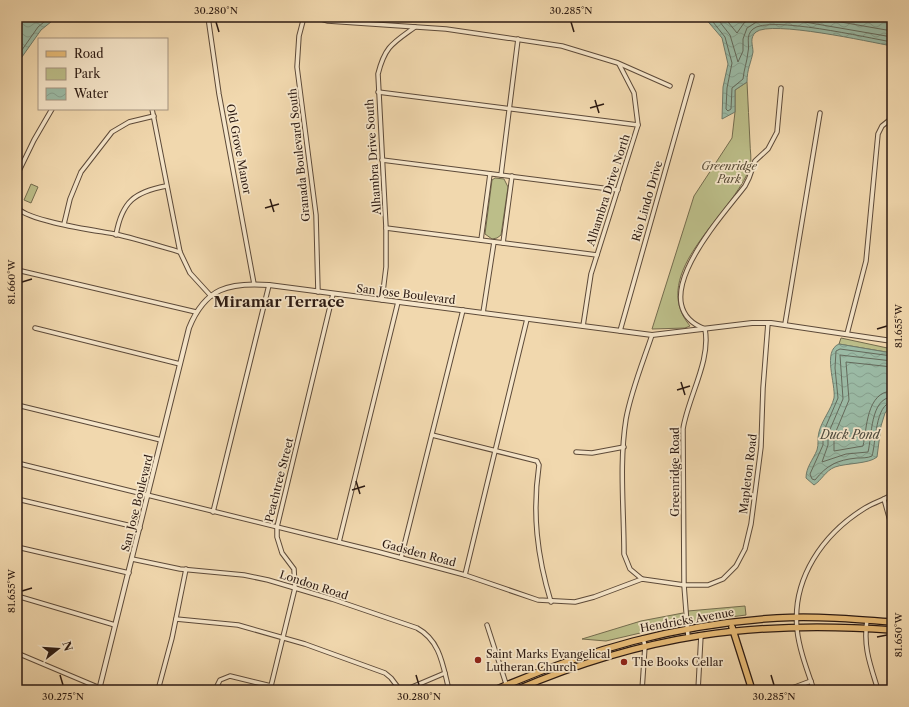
<svg xmlns="http://www.w3.org/2000/svg" width="909" height="707" viewBox="0 0 909 707" font-family="'Libre Caslon Text',serif">
<style>
.park{fill:#bcbe89;stroke:#746c4e}
.water{fill:url(#water-waves);stroke:#6f7b6b}
.lines{fill:none;stroke-linecap:round;stroke-linejoin:round}
.shore{stroke:#646a5c;stroke-width:1}
.minor-casing{stroke:#5d4a39;stroke-width:5.5}
.tertiary-casing{stroke:#5d4a39;stroke-width:6}
.primary-casing{stroke:#2c1a12;stroke-width:8}
.minor{stroke:#f6e6ca;stroke-width:3.5}
.tertiary{stroke:#f6e6ca;stroke-width:4}
.primary{stroke:#e8bc77;stroke-width:5.5}
.ticks{fill:none;stroke:#2c1a12;stroke-width:1.5}
.poi-dot{fill:#8f2418;stroke:#f6e6ca;stroke-width:1.5}
.labels{text-anchor:middle;dominant-baseline:central;stroke-width:3.5;stroke-linejoin:round;paint-order:stroke}
.street-label{font-size:11px;fill:#2c1a12;stroke:#f6e6ca}
.park-label{font-size:11px;font-style:italic;fill:#574b36;stroke:#f6e6ca}
.poi-label{font-size:11px;fill:#2c1a12;stroke:#f6e6ca;text-anchor:start}
.water-label{font-size:12px;font-style:italic;fill:#4d4a3e;stroke:#f6e6ca}
.district-label{font-size:15px;font-weight:bold;fill:#2c1a12;stroke:#f6e6ca}
.neatline{fill:none;stroke:#2c1a12;stroke-width:1.5}
.ticks-label{font-size:10px;text-anchor:middle;fill:#2c1a12}
</style>
<defs>
<pattern id="water-waves" width="16" height="10" patternUnits="userSpaceOnUse"><rect width="16" height="10" fill="#9bbba6"/><path d="M0 5q4-4 8 0t8 0" fill="none" stroke="#86a08e"/></pattern>
</defs>
<rect width="100%" height="100%" fill="#f1d8ae"/>
<filter id="stains"><feTurbulence type="fractalNoise" baseFrequency=".005" numOctaves="4"/><feColorMatrix values="0 0 0 0 .2 0 0 0 0 .09 0 0 0 0 .02 0 0 0 .5 -.17"/></filter>
<radialGradient id="worn" r=".72"><stop offset=".6" stop-color="#630" stop-opacity="0"/><stop offset="1" stop-color="#630" stop-opacity=".3"/></radialGradient>
<g class="park">
<path d="M 747,82 C 748,102 749,123 750,143 C 750,150 752,160 750,167 C 734,214 646,273 690,326 L 685,328 L 652,329 L 694,196 L 732,138 L 735,112 L 735,90 Z"/>
<polygon points="495,178 504,179 508,187 501,235 497,238 492,239 485,234 492,180"/>
<polygon points="31,184 38,187 31,203 24,200"/>
<polygon points="841,338 892,349 892,353 839,344"/>
<polygon points="745,606 746,615 691,622 689,621 688,611"/>
<polygon points="683,613 683,623 606,641 582,639 641,621"/>
</g>
<g class="water">
<polygon points="17,17 57,17 41,30 17,64"/>
<path d="M 704,17 L 892,17 L 892,46 C 870,42 771,20 756,32 C 749,38 753,45 753,52 C 751,63 747,69 747,82 L 735,90 L 735,112 L 722,119 L 723,87 L 728,64 L 722,38 Z"/>
<path d="M 839,344 L 892,353 L 892,404 L 885,413 L 881,426 L 877,457 C 869,464 846,463 835,467 C 825,471 822,480 814,485 L 806,478 C 806,467 813,460 817,450 C 819,444 817,439 819,432 C 822,420 831,410 834,398 C 836,384 822,351 839,344 Z"/>
</g>
<g class="lines">
<g class="shore">
<path d="M 709,17 L 725,37 L 732,63 L 727,88 L 726,109 L 728,111 L 731,109 L 732,88 L 743,79 C 744,69 747,62 748,52 C 750,44 745,36 753,29 C 769,15 868,38 892,42"/>
<polyline points="716,17 730,35 738,62 743,51 743,39 747,28 758,21 765,19 799,21 892,37"/>
<polyline points="724,17 737,33 744,23 752,17"/>
<polyline points="812,17 892,31"/>
<polyline points="17,57 38,27 50,17"/>
<path d="M 892,356 L 840,349 L 836,351 L 835,368 L 838,398 L 823,433 L 823,445 L 810,474 L 812,479 L 815,480 C 827,465 837,460 857,458 C 862,458 868,458 872,456 C 876,443 875,404 892,402"/>
<path d="M 892,361 L 840,355 L 843,399 L 828,434 L 828,445 L 822,462 L 846,454 L 868,452 C 872,437 870,398 892,397"/>
<path d="M 892,367 L 846,362 L 849,400 L 834,436 L 834,451 L 863,446 C 867,429 866,392 892,391"/>
</g>
<defs>
<g id="minor">
<polyline points="208,17 219,94 254,284"/>
<polyline points="304,17 299,36 297,67 316,215 318,292"/>
<polyline points="315,17 328,21 446,29 562,46 618,63 670,86"/>
<polyline points="378,92 638,125"/>
<polyline points="152,109 180,252 190,273 211,296"/>
<polyline points="382,160 618,190"/>
<polyline points="17,175 34,140 52,109"/>
<polyline points="501,175 518,39"/>
<path d="M 17,208 C 32,222 93,230 115,234 C 137,239 159,246 180,252"/>
<polyline points="64,224 70,199 81,172 112,132 129,122 154,116"/>
<polyline points="386,228 597,255"/>
<path d="M 116,235 C 122,201 135,192 166,186"/>
<polyline points="481,240 490,174"/>
<polyline points="503,243 512,176"/>
<polyline points="17,270 196,312"/>
<path d="M 382,300 L 386,267 L 386,228 L 378,74 C 385,46 393,43 415,27"/>
<polyline points="483,313 494,242"/>
<polyline points="785,324 820,113"/>
<polyline points="583,326 591,274 638,125 634,93 619,64"/>
<polyline points="35,328 180,364"/>
<polyline points="620,331 692,76"/>
<polyline points="847,334 866,261 878,134 882,126 892,118"/>
<polyline points="17,405 161,440"/>
<path d="M 432,435 L 537,461 L 539,465 C 532,513 537,556 551,602"/>
<polyline points="576,452 592,453 624,447"/>
<polyline points="17,463 379,552 465,575 538,600 575,602 594,597 642,579 684,585 708,585 723,579 736,566 745,549 751,524 761,447 763,388 768,323"/>
<polyline points="17,499 140,528"/>
<polyline points="884,499 892,528"/>
<polyline points="213,512 269,285"/>
<polyline points="339,542 398,302"/>
<polyline points="17,547 129,573"/>
<polyline points="401,558 463,310"/>
<path d="M 132,559 L 180,569 L 244,575 L 268,580 L 332,599 L 417,628 C 441,641 443,667 449,690"/>
<polyline points="465,575 527,319"/>
<path d="M 642,579 L 630,569 L 624,554 C 624,510 619,463 626,419 C 631,391 643,362 652,335"/>
<polyline points="17,596 115,625"/>
<polyline points="176,619 238,625 305,644 385,673 391,678 400,690"/>
<path d="M 867,620 C 863,647 870,664 878,690"/>
<polyline points="487,625 508,690"/>
<polyline points="890,630 892,594"/>
<path d="M 688,637 L 684,585 L 683,429 C 688,397 711,361 705,329 C 640,304 723,215 745,186 L 749,178 L 755,161 L 768,149 L 777,132 L 781,88"/>
<polyline points="17,653 100,688"/>
<polyline points="613,689 651,690"/>
<polyline points="158,690 172,638 186,569"/>
<polyline points="215,690 220,680 230,676 271,686"/>
<polyline points="270,690 295,588 294,569 282,553 277,537 277,527 333,294"/>
<polyline points="405,690 445,673"/>
<polyline points="642,690 645,646 643,638"/>
<polyline points="698,690 701,635"/>
<polyline points="787,690 811,681"/>
<path d="M 814,690 C 807,670 799,649 797,629 C 792,578 823,534 865,508 C 873,503 883,500 892,495"/>
</g>
<path id="tertiary" d="M 99,690 L 189,328 C 205,288 229,282 269,285 L 652,335 L 752,323 L 771,323 L 892,341"/>
<g id="primary">
<polyline points="732,627 752,690"/>
<path d="M 495,690 C 587,650 677,624 777,618 C 816,616 854,619 892,622"/>
<path d="M 516,690 C 644,635 753,620 892,630"/>
</g>
</defs>
<use href="#minor" class="minor-casing"/>
<use href="#tertiary" class="tertiary-casing"/>
<use href="#primary" class="primary-casing"/>
<use href="#minor" class="minor"/>
<use href="#tertiary" class="tertiary"/>
<use href="#primary" class="primary"/>
</g>
<path class="ticks" d="M 216,22 L 219,32M 571,22 L 574,32M 595,100 L 599,113M 590,108 L 604,104M 270,199 L 274,212M 265,208 L 279,204M 22,282 L 32,279M 877,329 L 887,326M 681,382 L 685,395M 677,390 L 690,386M 356,481 L 360,494M 352,490 L 365,486M 22,591 L 32,588M 877,637 L 887,635M 60,675 L 63,685M 416,675 L 419,685M 771,675 L 774,685"/>
<g class="poi-dot">
<circle cx="478" cy="660" r="4"/>
<circle cx="624" cy="662" r="4"/>
</g>
<g class="labels">
<g class="street-label">
<text transform="translate(239 149) rotate(79)">Old Grove Manor</text>
<text transform="translate(299 155) rotate(-96)">Granada Boulevard South</text>
<text transform="translate(373 157) rotate(-94)">Alhambra Drive South</text>
<text transform="translate(608 190) rotate(-72)">Alhambra Drive North</text>
<text transform="translate(647 201) rotate(-74)">Rio Lindo Drive</text>
<text transform="translate(406 294) rotate(7)">San Jose Boulevard</text>
<text transform="translate(675 472) rotate(-90)">Greenridge Road</text>
<text transform="translate(748 474) rotate(-83)">Mapleton Road</text>
<text transform="translate(279 480) rotate(-76)">Peachtree Street</text>
<text transform="translate(137 503) rotate(-76)">San Jose Boulevard</text>
<text transform="translate(419 553) rotate(15)">Gadsden Road</text>
<text transform="translate(314 585) rotate(18)">London Road</text>
<text transform="translate(687 620) rotate(-10)">Hendricks Avenue</text>
</g>
<g class="park-label">
<text x="729" y="166">Greenridge<tspan x="729" dy="13">Park</tspan></text>
</g>
<g class="poi-label">
<text x="486" y="654">Saint Marks Evangelical<tspan x="486" dy="13">Lutheran Church</tspan></text>
<text x="632" y="662">The Books Cellar</text>
</g>
<g class="water-label">
<text x="850" y="434">Duck Pond</text>
</g>
<g class="district-label">
<text x="279" y="301">Miramar Terrace</text>
</g>
</g>
<rect width="909" height="707" fill="none" stroke="#f1d8ae" stroke-width="44"/>
<rect x="38" y="38" width="130" height="72" fill="#f6e6ca" stroke="#a59480"/>
<rect x="46" y="51" width="20" height="6" fill="#e8bc77" stroke="#a59480"/>
<text x="74" y="58" font-size="12" fill="#2c1a12">Road</text>
<rect x="46" y="68" width="20" height="12" fill="#bcbe89" stroke="#a59480"/>
<text x="74" y="78" font-size="12" fill="#2c1a12">Park</text>
<rect x="46" y="88" width="20" height="12" fill="url(#water-waves)" stroke="#a59480"/>
<text x="74" y="98" font-size="12" fill="#2c1a12">Water</text>
<g transform="translate(58 649) rotate(73)" stroke="#f6e6ca" stroke-width="3" paint-order="stroke">
<path d="M0-3L7 15L0 10L-7 15Z" fill="#2c1a12"/>
<text y="-6" font-size="11" font-weight="bold" text-anchor="middle" fill="#2c1a12">N</text>
</g>
<rect x="22" y="22" width="865" height="663" class="neatline"/>
<g class="ticks-label">
<text x="216" y="14">30.280°N</text>
<text x="571" y="14">30.285°N</text>
<text transform="translate(11 282) rotate(-90)" y="4">81.660°W</text>
<text transform="translate(898 326) rotate(-90)" y="4">81.655°W</text>
<text transform="translate(11 591) rotate(-90)" y="4">81.655°W</text>
<text transform="translate(898 635) rotate(-90)" y="4">81.650°W</text>
<text x="63" y="700">30.275°N</text>
<text x="419" y="700">30.280°N</text>
<text x="774" y="700">30.285°N</text>
</g>
<rect width="100%" height="100%" filter="url(#stains)"/>
<rect width="100%" height="100%" fill="url(#worn)"/>
</svg>
